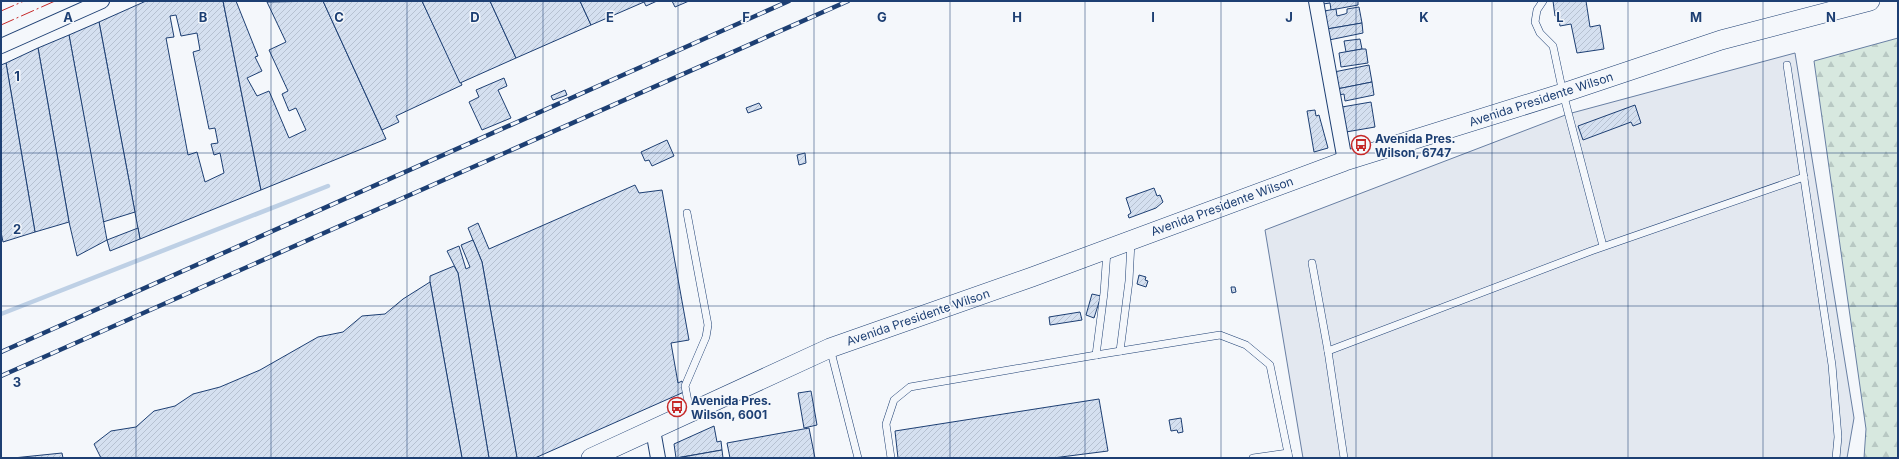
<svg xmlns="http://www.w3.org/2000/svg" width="1899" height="459" viewBox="0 0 1899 459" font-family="Inter,sans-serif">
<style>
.forest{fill:url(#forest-firs);stroke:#687fa3}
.parking{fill:#e3e8f0;stroke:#687fa3}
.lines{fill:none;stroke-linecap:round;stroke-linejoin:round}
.stream{stroke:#bed0e5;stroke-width:4.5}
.building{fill:url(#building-hatch);stroke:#1d3f73;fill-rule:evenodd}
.lane-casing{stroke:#1d3f73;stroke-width:8}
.street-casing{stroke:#1d3f73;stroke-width:16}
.secondary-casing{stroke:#1d3f73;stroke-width:20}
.lane{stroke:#f4f7fb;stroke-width:7}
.street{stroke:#f4f7fb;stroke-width:14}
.secondary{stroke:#f4f7fb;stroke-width:19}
.rail-casing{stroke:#1d3f73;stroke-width:4.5}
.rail{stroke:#f4f7fb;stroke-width:3;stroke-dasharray:9;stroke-linecap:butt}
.power{stroke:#c62828;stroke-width:1;stroke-dasharray:14 3 2 3;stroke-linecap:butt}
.grid{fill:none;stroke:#1d3f73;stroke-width:1;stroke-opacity:0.55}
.labels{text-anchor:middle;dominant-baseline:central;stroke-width:3;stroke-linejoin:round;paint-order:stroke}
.street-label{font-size:12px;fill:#1d3f73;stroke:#f4f7fb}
.poi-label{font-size:12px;font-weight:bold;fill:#1d3f73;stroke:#f4f7fb;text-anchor:start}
.grid-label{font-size:13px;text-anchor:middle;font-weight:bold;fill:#1d3f73;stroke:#f4f7fb;stroke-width:3;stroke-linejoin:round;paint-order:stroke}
</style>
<defs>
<pattern id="forest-firs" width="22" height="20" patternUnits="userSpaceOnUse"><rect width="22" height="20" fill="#d7e8df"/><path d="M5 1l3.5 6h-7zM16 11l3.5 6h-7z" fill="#b8c8c3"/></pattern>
<pattern id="building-hatch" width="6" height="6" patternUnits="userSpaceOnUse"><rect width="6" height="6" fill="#d5e0f0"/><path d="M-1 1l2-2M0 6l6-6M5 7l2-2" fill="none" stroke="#b6c1d1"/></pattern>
</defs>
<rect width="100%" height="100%" fill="#f4f7fb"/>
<polygon class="forest" points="1898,38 1898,458 1864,458 1866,429 1814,61"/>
<polygon class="parking" points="1795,53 1854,418 1847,458 1303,458 1265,230 1568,114"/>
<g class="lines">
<polyline class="stream" points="1,314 328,186"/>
</g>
<g class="building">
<path d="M 146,1 L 223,1 L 261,190 L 140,239 L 99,22 ZM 176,15 L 181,36 L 197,33 L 200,50 L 193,52 L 209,129 L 215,128 L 218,143 L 211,144 L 214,155 L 220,153 L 224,173 L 205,182 L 197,152 L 188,155 L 166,38 L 174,37 L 170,16 Z"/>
<polygon points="223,1 236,1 258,56 255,57 262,71 247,78 257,96 269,91 289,138 306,130 296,108 289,111 282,94 288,91 269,50 286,42 267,2 323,1 386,139 261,190"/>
<polygon points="323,1 422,1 462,85 396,116 399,122 382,130"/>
<polygon points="422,1 490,1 516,58 460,83"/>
<polygon points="490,1 580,1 591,25 516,58"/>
<polygon points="580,1 657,1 646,6 644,2 591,25"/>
<polygon points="672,1 689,1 675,7"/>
<polygon points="1322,1 1358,1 1358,5 1331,10 1330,3 1323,4"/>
<polygon points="1553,1 1586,1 1590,27 1600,25 1604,49 1577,53 1571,24 1560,26 1558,15 1555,16"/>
<polygon points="1359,7 1362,23 1327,29 1324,11 1336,9 1337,16 1345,14 1347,13 1347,9"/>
<polygon points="99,22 135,212 103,222 69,35"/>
<polygon points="1362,23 1363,33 1329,40 1327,29"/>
<polygon points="69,35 107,240 77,256 69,222 38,48"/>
<polygon points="1360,39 1362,49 1346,52 1344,41"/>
<polygon points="38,48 69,222 35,232 6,63"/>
<polygon points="1362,49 1366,49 1368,63 1341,67 1339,53"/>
<polygon points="6,63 35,232 3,242 1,232 1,65"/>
<polygon points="1369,65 1372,82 1337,89 1334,72"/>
<polygon points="504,78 507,86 498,90 511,118 482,130 469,102 479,97 476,90"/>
<polygon points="1372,82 1374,95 1345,101 1344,94 1338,95 1337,89"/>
<polygon points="565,90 567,95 553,100 551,96"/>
<polygon points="1371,102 1375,127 1346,132 1342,107"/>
<polygon points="759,103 762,108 748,113 746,108"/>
<polygon points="1635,105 1641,123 1633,126 1631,122 1583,140 1578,126"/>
<polygon points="1315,110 1316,116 1319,115 1328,148 1314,152 1307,111"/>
<polygon points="667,140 674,156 652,166 649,160 645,161 641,152"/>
<polygon points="805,153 806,163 799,165 797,155"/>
<polygon points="635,185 639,193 662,190 689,340 671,343 678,383 682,381 684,392 535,458 517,458 482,262 468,228 478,223 489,249"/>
<polygon points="1154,188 1157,196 1160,195 1163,202 1156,208 1129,218 1128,215 1131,213 1126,198"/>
<polygon points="138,228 140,239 110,251 107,240"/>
<polygon points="473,240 482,262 517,458 489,458 458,273 447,251 459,246 466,269 470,267 461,245"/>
<polygon points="454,266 458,273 489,458 462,458 430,282 430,276"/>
<polygon points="1139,275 1146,277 1145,280 1148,281 1146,287 1137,284"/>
<polygon points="430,282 462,458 101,458 94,444 111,431 136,427 154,411 175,406 193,394 220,387 260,370 318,337 343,332 362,316 385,314 403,299"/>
<polygon points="1231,287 1235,287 1236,292 1232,293"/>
<polygon points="1092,294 1101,296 1094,318 1086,315"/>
<polygon points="1080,312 1082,320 1050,325 1049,317"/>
<polygon points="811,391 817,425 804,428 798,393"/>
<polygon points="1099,399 1108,451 1053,458 898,458 895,431"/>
<polygon points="1181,418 1183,432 1178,433 1177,430 1171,431 1169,420"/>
<polygon points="714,426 717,442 721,441 722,450 676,458 674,444"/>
<polygon points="809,428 815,458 730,458 727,443"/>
<polygon points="722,450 723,458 677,458"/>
<polygon points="62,453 63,458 13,458"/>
</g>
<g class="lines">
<defs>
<g id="lane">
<polyline points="1543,1 1537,10 1535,22 1540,33 1553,46 1563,93 1603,246"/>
<polyline points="1787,65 1832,365 1838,437 1836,458"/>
<polyline points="687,213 708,325 706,337 685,386 690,412"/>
<polyline points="1312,263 1328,351 1344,458"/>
<polyline points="830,348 858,458"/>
<polyline points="1120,351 1129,281 1131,242"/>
<polyline points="1328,351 1591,251 1804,177"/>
<polyline points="1096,355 1104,293 1107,251"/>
<polyline points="891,458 886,424 894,400 910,387 1096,355 1220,335 1246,345 1270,365 1289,458"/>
<polyline points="1253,458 1288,453"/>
</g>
<g id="street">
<polyline points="1316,1 1345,161"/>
<polyline points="1,46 102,1"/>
<polyline points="653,430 658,458"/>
</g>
<polyline id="secondary" points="591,458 830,348 1032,277 1345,161 1563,93 1721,40 1870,1"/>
</defs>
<use href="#lane" class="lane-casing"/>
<use href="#street" class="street-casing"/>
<use href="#secondary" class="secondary-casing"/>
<use href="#lane" class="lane"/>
<use href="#street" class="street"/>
<use href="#secondary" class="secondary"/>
<defs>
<g id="rail">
<polyline points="1,352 789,1"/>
<polyline points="1,376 848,1"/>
</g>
</defs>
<use href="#rail" class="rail-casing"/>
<use href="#rail" class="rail"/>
<g class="power">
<polyline points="1,11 24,1"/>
<polyline points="1,25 55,1"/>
</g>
</g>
<path class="grid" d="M 136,1 L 136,458M 271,1 L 271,458M 407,1 L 407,458M 543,1 L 543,458M 678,1 L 678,458M 814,1 L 814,458M 950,1 L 950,458M 1085,1 L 1085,458M 1221,1 L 1221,458M 1356,1 L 1356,458M 1492,1 L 1492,458M 1628,1 L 1628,458M 1763,1 L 1763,458M 1,153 L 1898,153M 1,306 L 1898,306"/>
<defs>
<symbol id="bus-ring" viewBox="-11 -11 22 22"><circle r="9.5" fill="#f4f7fb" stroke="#c62828" stroke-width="1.5"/><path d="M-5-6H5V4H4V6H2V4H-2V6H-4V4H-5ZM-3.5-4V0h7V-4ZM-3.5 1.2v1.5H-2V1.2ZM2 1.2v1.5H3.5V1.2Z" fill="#c62828"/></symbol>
</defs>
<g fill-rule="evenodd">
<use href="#bus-ring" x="1350" y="134" width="22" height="22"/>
<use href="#bus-ring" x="666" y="396" width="22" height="22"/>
</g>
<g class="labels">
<g class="street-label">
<text transform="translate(1541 99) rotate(-18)">Avenida Presidente Wilson</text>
<text transform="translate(1222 206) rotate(-20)">Avenida Presidente Wilson</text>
<text transform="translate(918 317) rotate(-19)">Avenida Presidente Wilson</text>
</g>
<g class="poi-label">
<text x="1375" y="138">Avenida Pres.<tspan x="1375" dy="14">Wilson, 6747</tspan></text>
<text x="691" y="400">Avenida Pres.<tspan x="691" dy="14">Wilson, 6001</tspan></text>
</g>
</g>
<g class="grid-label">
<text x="68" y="22">A</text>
<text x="203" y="22">B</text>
<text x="339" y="22">C</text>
<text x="475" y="22">D</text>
<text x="610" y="22">E</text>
<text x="746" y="22">F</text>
<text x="882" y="22">G</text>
<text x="1017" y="22">H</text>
<text x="1153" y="22">I</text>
<text x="1289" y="22">J</text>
<text x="1424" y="22">K</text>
<text x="1560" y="22">L</text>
<text x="1696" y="22">M</text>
<text x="1831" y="22">N</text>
<text x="17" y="81">1</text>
<text x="17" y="234">2</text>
<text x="17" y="387">3</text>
</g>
<rect width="1899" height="459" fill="none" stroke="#1d3f73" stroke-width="4"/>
</svg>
